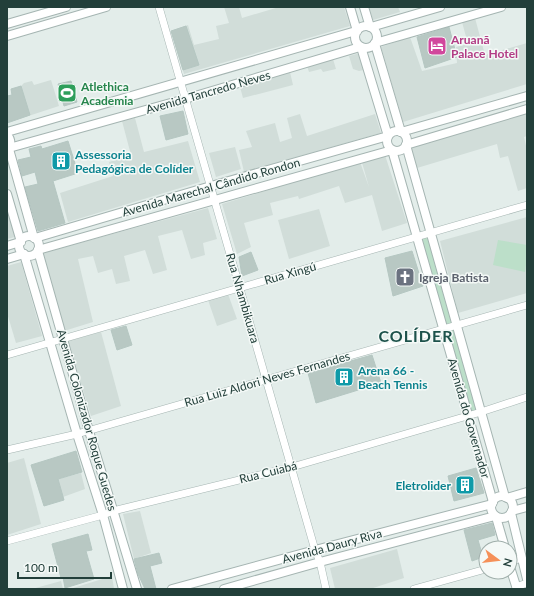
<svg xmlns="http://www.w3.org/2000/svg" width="534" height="596" viewBox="0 0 534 596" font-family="Lato,sans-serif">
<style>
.built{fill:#d1ddd9}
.green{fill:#bcdfc9}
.building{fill:#b8c8c3;stroke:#b5c7c2}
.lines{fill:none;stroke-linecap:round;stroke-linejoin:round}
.minor-casing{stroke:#a5b5b2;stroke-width:8}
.tertiary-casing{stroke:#a5b5b2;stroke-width:10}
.minor{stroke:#fff;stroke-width:7}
.tertiary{stroke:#fff;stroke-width:8}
.labels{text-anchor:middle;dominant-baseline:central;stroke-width:3;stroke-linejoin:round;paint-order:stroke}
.hotel-label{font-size:12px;font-weight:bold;fill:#b23c85;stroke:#f4f9f7;text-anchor:start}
.leisure-label{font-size:12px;font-weight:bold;fill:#27864d;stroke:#f4f9f7;text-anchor:start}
.street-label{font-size:12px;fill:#223f3a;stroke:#f4f9f7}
.culture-label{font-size:12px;font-weight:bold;fill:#0d838f;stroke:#f4f9f7;text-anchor:start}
.worship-label{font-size:12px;font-weight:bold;fill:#5b616d;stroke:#f4f9f7;text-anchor:start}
.district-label{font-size:16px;font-weight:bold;letter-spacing:1px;fill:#1d524b;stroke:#f4f9f7}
</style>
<rect width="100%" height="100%" fill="#e3edea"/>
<g class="built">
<polygon points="224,7 239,7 242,18 279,7 344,7 350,26 184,74 171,31 188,25 194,45 219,39 216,26 229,23"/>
<polygon points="369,7 398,7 400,12 373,20"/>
<polygon points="475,18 485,55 527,43 527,84 403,122 381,47 410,37 422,71 457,63 456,47 468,44 462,22"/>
<polygon points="360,53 364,70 359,71 353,69 349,56"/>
<polygon points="333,59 336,69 323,72 321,69 309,72 307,66"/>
<polygon points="290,72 293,85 243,98 240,87"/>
<polygon points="51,80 59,106 7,123 7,96 12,95 11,89 21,86 24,83 32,81 34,85"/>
<polygon points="527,113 527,136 524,137 527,150 527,188 518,191 508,156 500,158 497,144 417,168 411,148"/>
<polygon points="300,114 307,136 375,114 381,133 244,172 239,150 252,147 246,131 275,123 280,142 292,138 287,118"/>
<polygon points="135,118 144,152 188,141 200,182 68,222 60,193 113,176 109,162 131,155 122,121"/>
<polygon points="235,147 241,169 216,177 209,153"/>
<polygon points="385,155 407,223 382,231 372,195 345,203 339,186 299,199 298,196 270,203 273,215 244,223 251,247 237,254 222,204 360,162 369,187 361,159"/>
<polygon points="208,208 217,239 203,243 205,255 191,259 182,230 158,236 167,270 153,274 145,250 124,256 130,281 116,284 112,269 98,273 93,256 78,259 93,322 64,331 51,285 43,253"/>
<polygon points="319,209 330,246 289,259 278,220"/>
<polygon points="9,215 15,237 7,239 7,216"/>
<polygon points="527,217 527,293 458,313 440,241"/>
<polygon points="21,262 42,336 16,343 7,313 7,266"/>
<polygon points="228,294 237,319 217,326 208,300"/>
<polygon points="101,332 121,406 91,416 68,341"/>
<polygon points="24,458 41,524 7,535 7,463"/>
<polygon points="81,473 85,489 63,497 58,479"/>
<polygon points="140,511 151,553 134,559 123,514"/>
<polygon points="397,549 404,578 370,589 335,589 330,568"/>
<polygon points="112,576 114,589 70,589"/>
<polygon points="61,581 63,589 32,589"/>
</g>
<g class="green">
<polygon points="430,234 456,325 443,329 416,237"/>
<polygon points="498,240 527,245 527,258 525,272 493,265"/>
<polygon points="456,327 481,412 468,415 443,330"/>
</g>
<g class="building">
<polygon points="186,26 199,65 183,70 171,31"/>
<polygon points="449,27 457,57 425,68 417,37"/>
<polygon points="71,81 77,102 64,106 58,84"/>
<polygon points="21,86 30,115 7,123 7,96 12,95 11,89"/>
<polygon points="183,111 188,134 166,140 160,116"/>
<polygon points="68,141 78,173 53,181 65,223 38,231 25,187 38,184 35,172 22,176 18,160 31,157 29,149 41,146 42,149"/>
<polygon points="412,251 423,286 393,296 385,258"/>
<polygon points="251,252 258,270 242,276 239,257"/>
<polygon points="126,326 132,345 117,350 111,330"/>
<polygon points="372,355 381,383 316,403 308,373"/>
<polygon points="76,451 82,472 58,479 64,500 44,506 31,465"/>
<polygon points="476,468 484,493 454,501 448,476"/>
<polygon points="492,523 495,535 478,540 483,557 472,561 464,530"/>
<polygon points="88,534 92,550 86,551 94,579 65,588 63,577 61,578 52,544"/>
<polygon points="159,553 162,563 150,566 156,589 145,589 138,574 134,559"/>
</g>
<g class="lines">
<defs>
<g id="minor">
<polyline points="159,7 315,550 320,562 326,589"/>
<polyline points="7,355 527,205"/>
<polyline points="7,450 77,434 527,305"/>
<polyline points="7,541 103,515 113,511 292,467 481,412 527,397"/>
<polyline points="510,562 521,558"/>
<polyline points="516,587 527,583"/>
<polyline points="414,589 486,569"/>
</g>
<g id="tertiary">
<polyline points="350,7 357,31"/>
<polyline points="364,7 370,27"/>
<polyline points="7,24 66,7"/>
<circle cx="366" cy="37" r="11"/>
<polyline points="371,27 440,7"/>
<polyline points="7,36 106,7"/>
<polyline points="375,43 501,7"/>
<polyline points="375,44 401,132 527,96"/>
<circle cx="397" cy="141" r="10"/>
<polyline points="7,132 356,31"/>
<path d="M 7,135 C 12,140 11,146 7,151"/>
<polyline points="9,148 185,99 360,47"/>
<polyline points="9,149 34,238"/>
<polyline points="7,194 21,242"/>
<circle cx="29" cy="246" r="10"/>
<polyline points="35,238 211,186 388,136 361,47"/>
<polyline points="7,246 20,242"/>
<polyline points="38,250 392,150 493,502"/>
<polyline points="38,251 89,431 137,589"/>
<polyline points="24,254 77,434 103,515 123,589"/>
<polyline points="7,259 24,254"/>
<circle cx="502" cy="507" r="11"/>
<polyline points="505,497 406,145 527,109"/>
<polyline points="507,498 527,492"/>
<polyline points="512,511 527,507"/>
<polyline points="511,513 527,579"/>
<polyline points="496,517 505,548"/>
<polyline points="510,567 517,589"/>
<polyline points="172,589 315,550 492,504"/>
<polyline points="224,589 320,562 495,516"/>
</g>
</defs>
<use href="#minor" class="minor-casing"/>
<use href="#tertiary" class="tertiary-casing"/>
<use href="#minor" class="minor"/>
<use href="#tertiary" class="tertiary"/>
</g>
<defs>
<symbol id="hotel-square" viewBox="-11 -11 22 22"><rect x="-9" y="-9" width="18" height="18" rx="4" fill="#d1479c" stroke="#f4f9f7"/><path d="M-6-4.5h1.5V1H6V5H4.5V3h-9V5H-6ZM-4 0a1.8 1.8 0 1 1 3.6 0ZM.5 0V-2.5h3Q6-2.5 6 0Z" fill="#fff"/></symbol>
<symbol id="stadium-square" viewBox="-11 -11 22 22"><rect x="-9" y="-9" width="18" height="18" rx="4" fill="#2e9e5b" stroke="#f4f9f7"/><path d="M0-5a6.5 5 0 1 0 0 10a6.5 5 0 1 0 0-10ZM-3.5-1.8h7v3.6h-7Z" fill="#fff"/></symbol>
<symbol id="building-square" viewBox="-11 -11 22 22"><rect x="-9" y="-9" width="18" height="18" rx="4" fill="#0f9aa8" stroke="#f4f9f7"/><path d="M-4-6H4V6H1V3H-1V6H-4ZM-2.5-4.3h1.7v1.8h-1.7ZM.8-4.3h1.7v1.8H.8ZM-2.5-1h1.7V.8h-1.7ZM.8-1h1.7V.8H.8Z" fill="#fff"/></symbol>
<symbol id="church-square" viewBox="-11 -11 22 22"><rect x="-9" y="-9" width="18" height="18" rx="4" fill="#6b7280" stroke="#f4f9f7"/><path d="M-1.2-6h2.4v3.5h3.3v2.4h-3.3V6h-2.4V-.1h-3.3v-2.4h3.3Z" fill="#fff"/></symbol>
</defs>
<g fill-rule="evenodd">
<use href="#hotel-square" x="426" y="35" width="22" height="22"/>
<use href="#stadium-square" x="56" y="82" width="22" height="22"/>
<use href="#building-square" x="50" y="150" width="22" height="22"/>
<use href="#church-square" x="394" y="266" width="22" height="22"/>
<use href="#building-square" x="333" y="366" width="22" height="22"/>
<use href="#building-square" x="454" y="474" width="22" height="22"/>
</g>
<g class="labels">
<g class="hotel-label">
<text x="451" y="39">Aruanã<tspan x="451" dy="14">Palace Hotel</tspan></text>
</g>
<g class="leisure-label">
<text x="81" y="86">Atlethica<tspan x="81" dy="14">Academia</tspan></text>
</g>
<g class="street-label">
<text transform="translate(208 92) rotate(-16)">Avenida Tancredo Neves</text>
<text transform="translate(211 187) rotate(-16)">Avenida Marechal Cândido Rondon</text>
<text transform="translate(290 273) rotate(-16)">Rua Xingú</text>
<text transform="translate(243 298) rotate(74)">Rua Nhambikuara</text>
<text transform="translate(267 379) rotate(-16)">Rua Luiz Aldori Neves Fernandes</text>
<text transform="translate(469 418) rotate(74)">Avenida do Governador</text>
<text transform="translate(87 420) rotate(74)">Avenida Colonizador Roque Guedes</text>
<text transform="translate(268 472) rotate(-14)">Rua Cuiabá</text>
<text transform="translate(332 546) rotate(-15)">Avenida Daury Riva</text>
</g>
<g class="culture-label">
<text x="75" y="154">Assessoria<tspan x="75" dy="14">Pedagógica de Colíder</tspan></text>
<text x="358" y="370">Arena 66 -<tspan x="358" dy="14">Beach Tennis</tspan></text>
<text x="451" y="485" text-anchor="end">Eletrolider</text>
</g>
<g class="worship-label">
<text x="419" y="277">Igreja Batista</text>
</g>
<g class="district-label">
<text x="416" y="335">COLÍDER</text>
</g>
</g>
<rect width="534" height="596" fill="none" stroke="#223f3a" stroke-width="16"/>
<g transform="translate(498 560) rotate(105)"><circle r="19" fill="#f4f9f7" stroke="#a0afab"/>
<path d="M0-3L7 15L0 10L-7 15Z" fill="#f59059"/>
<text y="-6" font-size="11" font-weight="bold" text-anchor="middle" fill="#223f3a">N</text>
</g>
<path d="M18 572v6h93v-6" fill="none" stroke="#223f3a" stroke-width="2"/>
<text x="24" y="572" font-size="12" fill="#223f3a" stroke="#f4f9f7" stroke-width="3" paint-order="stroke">100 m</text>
</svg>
